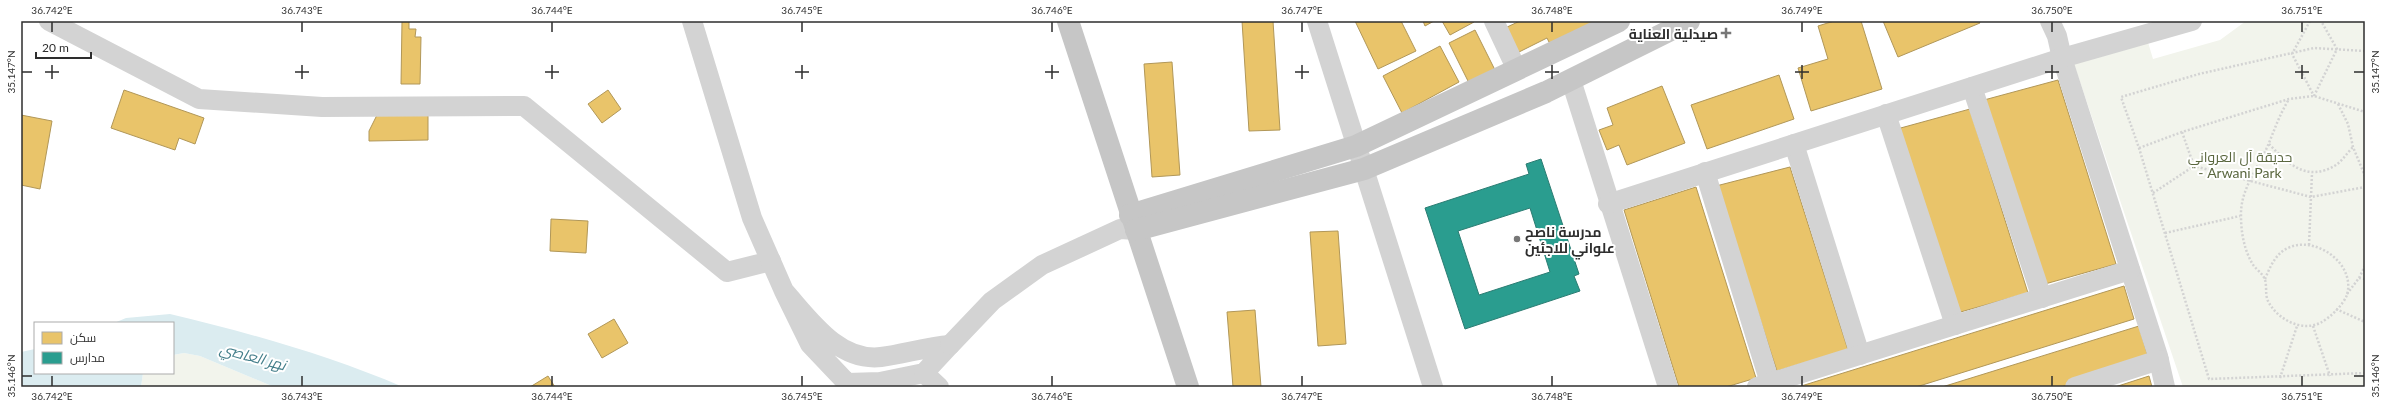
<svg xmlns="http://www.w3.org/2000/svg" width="2386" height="408" viewBox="0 0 2386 408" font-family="Lato,Cairo,sans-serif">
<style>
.green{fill:#f2f4ec}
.water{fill:#dbecf0}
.homes{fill:#e9c46a;stroke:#b19758}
.schools{fill:#2a9d8f;stroke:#2b7c72;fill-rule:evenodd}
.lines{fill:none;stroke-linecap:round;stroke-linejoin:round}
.path{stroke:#d3d3d3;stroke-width:2.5;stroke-dasharray:2 2;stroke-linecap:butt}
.minor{stroke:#d3d3d3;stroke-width:20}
.major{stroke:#c6c6c6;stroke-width:22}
.ticks{fill:none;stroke:#2e2e2e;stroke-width:1.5}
.poi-dot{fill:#777;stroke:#fff;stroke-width:1.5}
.labels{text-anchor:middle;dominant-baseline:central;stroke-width:4;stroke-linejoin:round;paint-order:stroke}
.poi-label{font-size:14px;font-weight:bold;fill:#2e2e2e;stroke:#fff;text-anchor:end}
.park-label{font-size:14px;fill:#5a673f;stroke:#fff}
.water-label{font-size:15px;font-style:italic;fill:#437e8a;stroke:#fff}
.neatline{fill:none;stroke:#2e2e2e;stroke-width:1.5}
.ticks-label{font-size:10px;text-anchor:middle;fill:#2e2e2e}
</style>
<rect width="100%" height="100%" fill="#fff"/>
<g class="green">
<polygon points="2246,21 2365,21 2365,387 2183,387 2074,64 2147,39 2153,59 2220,40"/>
<polygon points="184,353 200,356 274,387 141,387 143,373 173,373 173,355"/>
</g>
<g class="water">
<path d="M 170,314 C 250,333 328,355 403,387 L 274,387 L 200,356 L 184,353 L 173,355 L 173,323 L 114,323 L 126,318 Z"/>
<polygon points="35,349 35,373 143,373 141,387 21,387 21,352"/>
</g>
<g class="homes">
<polygon points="402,21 409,21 409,29 416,29 415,37 421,37 420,84 401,84"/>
<polygon points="1242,21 1273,21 1280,130 1249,131"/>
<polygon points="1355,21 1401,21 1416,51 1378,69"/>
<polygon points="1423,21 1434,21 1425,26"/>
<polygon points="1442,21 1473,21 1474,22 1450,35"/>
<polygon points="1520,21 1597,21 1553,50 1547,38 1517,53 1505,28"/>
<polygon points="1834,21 1861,21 1882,89 1811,111 1798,68 1828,59 1818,26"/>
<polygon points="1883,21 1979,21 1980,23 1898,57"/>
<polygon points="1475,30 1495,70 1469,83 1449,43"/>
<polygon points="1440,46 1459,82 1402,113 1383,76"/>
<polygon points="1172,62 1180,175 1152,177 1144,64"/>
<polygon points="1779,75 1794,119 1707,149 1691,105"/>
<polygon points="2058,80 2116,264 2045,284 1984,100"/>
<polygon points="1662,86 1685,143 1627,165 1619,145 1607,150 1599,130 1613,125 1607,108"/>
<polygon points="124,90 204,118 195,144 179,138 175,150 111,128"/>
<polygon points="608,90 621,109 602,123 588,104"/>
<polygon points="1970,109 2028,293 1957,313 1897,129"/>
<polygon points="21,115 52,121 40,189 21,185"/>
<polygon points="377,115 428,115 428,140 369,141 369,131"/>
<polygon points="1790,167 1848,350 1777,371 1716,186"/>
<polygon points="1696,187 1756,378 1726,387 1679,387 1624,210"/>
<polygon points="551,219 588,221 586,253 550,251"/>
<polygon points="1338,231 1346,344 1318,346 1310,232"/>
<polygon points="2124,286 2134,319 1916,387 1798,387"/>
<polygon points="1255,310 1261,387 1233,387 1227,312"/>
<polygon points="614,319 628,343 602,358 588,334"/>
<polygon points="2139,326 2149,360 2061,387 1942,387"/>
<polygon points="548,376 555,387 530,387"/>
<polygon points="2149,376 2152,387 2115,387"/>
</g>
<path class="schools" d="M 1541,159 L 1579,274 L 1574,276 L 1580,291 L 1465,329 L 1425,208 L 1529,174 L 1526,164 ZM 1530,208 L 1550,272 L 1479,295 L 1458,231 Z"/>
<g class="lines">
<g class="path">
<polyline points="2310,21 2292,54 2314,96"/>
<polyline points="2365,51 2314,48 2199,74 2121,97 2139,148 2209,379 2365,373"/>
<polyline points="2314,96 2337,49 2321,21"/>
<polyline points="2338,104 2348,124 2353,147 2365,176"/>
<polyline points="2182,132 2194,166"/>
<path d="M 2269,144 C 2287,163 2307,183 2336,165 C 2342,161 2348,152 2353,147"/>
<polyline points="2139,148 2182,132 2289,99 2314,96 2365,112"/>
<polyline points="2153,193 2194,166 2311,197 2365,187"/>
<polyline points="2165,233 2240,216"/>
<polyline points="2309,245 2312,173"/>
<polyline points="2359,278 2365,279"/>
<path d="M 2265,279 C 2270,267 2276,253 2288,248 C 2315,235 2356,263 2347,295 C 2343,305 2330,318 2320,323 C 2301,332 2277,319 2268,301 C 2265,295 2267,286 2265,280 C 2263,273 2255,269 2252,263 C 2244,249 2241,232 2241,216 C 2240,189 2259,167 2269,143 C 2275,128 2280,114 2289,99"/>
<polyline points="2347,294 2359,278 2365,266"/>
<polyline points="2336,309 2365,322"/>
<polyline points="2313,326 2330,376"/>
<polyline points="2280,378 2297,326"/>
</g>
<g class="minor">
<polyline points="49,21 199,99 322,107 524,106 727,272 771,261"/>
<path d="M 692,21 L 752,218 L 784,291 L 810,344 L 847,383 L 880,382 L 924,373 L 950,345 C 926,347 904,354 881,357 C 838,362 809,319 784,291"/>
<polyline points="1317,21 1433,387"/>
<polyline points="1494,21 1517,70"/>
<polyline points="2050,21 2057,36 2062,58 2158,356 2165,387"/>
<polyline points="1571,80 1668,387"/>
<polyline points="1972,87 2042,298"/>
<polyline points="1886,114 1955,325"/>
<polyline points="1794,144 1860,355"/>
<polyline points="1705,172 1770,383"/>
<polyline points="1608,204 2062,58 2192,21"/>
<polyline points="950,345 992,301 1042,265 1120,229 1136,230"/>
<polyline points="924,373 939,387"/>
<polyline points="1757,387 2130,270"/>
<polyline points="2075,387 2159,360"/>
</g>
<g class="major">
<polyline points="1068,21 1188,387"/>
<polyline points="1130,215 1356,146 1619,21"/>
<polyline points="1136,230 1364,169 1546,92 1689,21"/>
</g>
</g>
<path class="ticks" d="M 52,22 L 52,32M 302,22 L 302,32M 552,22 L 552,32M 802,22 L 802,32M 1052,22 L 1052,32M 1302,22 L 1302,32M 1552,22 L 1552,32M 1802,22 L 1802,32M 2052,22 L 2052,32M 2302,22 L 2302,32M 52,65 L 52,79M 302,65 L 302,79M 552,65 L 552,79M 802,65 L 802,79M 1052,65 L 1052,79M 1302,65 L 1302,79M 1552,65 L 1552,79M 1802,65 L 1802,79M 2052,65 L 2052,79M 2302,65 L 2302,79M 22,72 L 32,72M 45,72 L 59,72M 295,72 L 309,72M 545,72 L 559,72M 795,72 L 809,72M 1045,72 L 1059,72M 1295,72 L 1309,72M 1545,72 L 1559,72M 1795,72 L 1809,72M 2045,72 L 2059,72M 2295,72 L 2309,72M 2354,72 L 2364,72M 22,376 L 32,376M 52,376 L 52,386M 302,376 L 302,386M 552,376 L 552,386M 802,376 L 802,386M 1052,376 L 1052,386M 1302,376 L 1302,386M 1552,376 L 1552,386M 1802,376 L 1802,386M 2052,376 L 2052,386M 2302,376 L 2302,386M 2354,376 L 2364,376"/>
<g class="poi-dot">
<path d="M1724 27h4v4h4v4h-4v4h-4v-4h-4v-4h4z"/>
<circle cx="1517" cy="239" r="4"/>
</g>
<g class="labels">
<g class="poi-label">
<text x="1718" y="33">صيدلية العناية</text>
<text x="1525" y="231" text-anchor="start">مدرسة ناصح<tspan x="1525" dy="16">علواني للاجئين</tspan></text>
</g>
<g class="park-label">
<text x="2240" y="156">حديقة آل العرواني<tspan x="2240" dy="16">- Arwani Park</tspan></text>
</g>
<g class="water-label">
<text transform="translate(253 356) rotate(15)">نهر العاصي</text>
</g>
</g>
<rect width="2386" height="408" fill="none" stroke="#ffffff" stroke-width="44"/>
<rect x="34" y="322" width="140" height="52" fill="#ffffff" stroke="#ababab"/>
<rect x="42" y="332" width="20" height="12" fill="#e9c46a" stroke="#ababab"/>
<text x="70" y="342" font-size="12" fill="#2e2e2e">سكن</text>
<rect x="42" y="352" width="20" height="12" fill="#2a9d8f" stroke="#ababab"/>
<text x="70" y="362" font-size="12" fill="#2e2e2e">مدارس</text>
<path d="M36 52v6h55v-6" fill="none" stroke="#2e2e2e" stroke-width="2"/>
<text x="42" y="52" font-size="12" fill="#2e2e2e" stroke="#ffffff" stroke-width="3" paint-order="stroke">20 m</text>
<rect x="22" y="22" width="2342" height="364" class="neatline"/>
<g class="ticks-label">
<text x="52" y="14">36.742°E</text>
<text x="302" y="14">36.743°E</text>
<text x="552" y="14">36.744°E</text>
<text x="802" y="14">36.745°E</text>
<text x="1052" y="14">36.746°E</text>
<text x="1302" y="14">36.747°E</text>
<text x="1552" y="14">36.748°E</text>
<text x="1802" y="14">36.749°E</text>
<text x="2052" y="14">36.750°E</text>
<text x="2302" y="14">36.751°E</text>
<text transform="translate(11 72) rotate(-90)" y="4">35.147°N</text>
<text transform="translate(2375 72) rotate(-90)" y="4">35.147°N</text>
<text transform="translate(11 376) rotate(-90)" y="4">35.146°N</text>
<text transform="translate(2375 376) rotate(-90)" y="4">35.146°N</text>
<text x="52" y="400">36.742°E</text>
<text x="302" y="400">36.743°E</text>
<text x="552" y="400">36.744°E</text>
<text x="802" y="400">36.745°E</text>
<text x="1052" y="400">36.746°E</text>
<text x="1302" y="400">36.747°E</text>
<text x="1552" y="400">36.748°E</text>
<text x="1802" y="400">36.749°E</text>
<text x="2052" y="400">36.750°E</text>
<text x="2302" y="400">36.751°E</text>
</g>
</svg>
